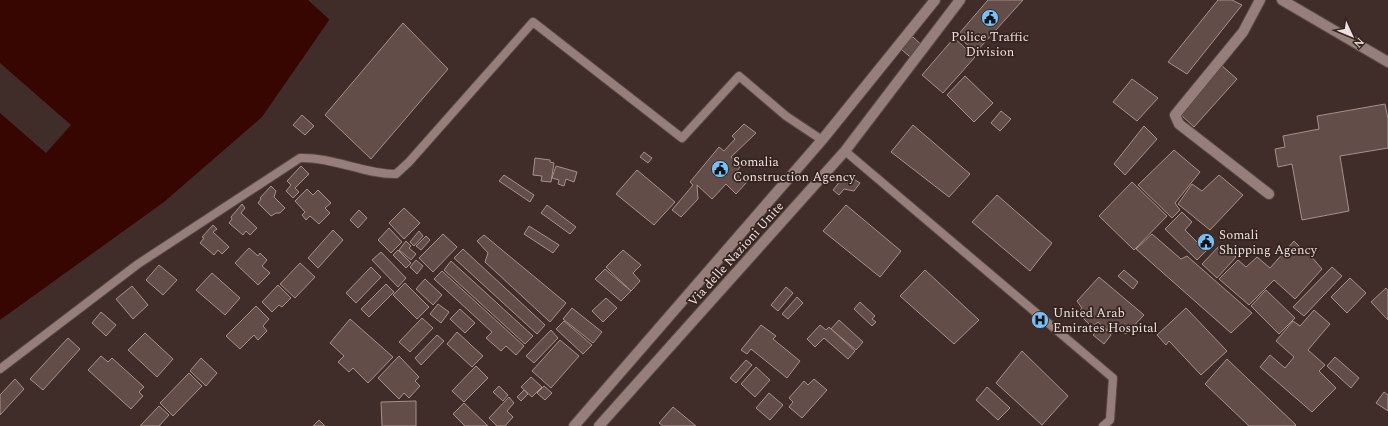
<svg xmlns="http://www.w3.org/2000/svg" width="1388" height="426" viewBox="0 0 1388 426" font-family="Spectral,serif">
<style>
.water{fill:#380601}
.pier{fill:#402d29}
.building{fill:#624d49;stroke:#a8908b}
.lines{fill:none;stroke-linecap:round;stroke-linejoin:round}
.service-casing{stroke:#5a4a46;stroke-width:10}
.minor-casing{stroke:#5a4a46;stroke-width:12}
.tertiary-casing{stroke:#5a4a46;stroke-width:12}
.service{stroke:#967f7a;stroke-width:8}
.minor{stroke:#967f7a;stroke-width:10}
.tertiary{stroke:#967f7a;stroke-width:10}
.labels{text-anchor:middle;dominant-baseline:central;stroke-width:3.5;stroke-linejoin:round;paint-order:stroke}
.poi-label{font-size:13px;fill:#ede0de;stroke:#35231f;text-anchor:start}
.street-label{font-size:13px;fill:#ede0de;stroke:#35231f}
</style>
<rect width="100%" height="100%" fill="#402d29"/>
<polygon class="water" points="0,0 343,0 262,117 164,202 0,320"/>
<g class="pier">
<polygon points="308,0 343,0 344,1 331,21"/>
<polygon points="0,63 71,125 46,153 0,113"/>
</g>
<g class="building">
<polygon points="988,0 1023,0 976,52 957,36"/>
<polygon points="1218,0 1232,0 1242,5 1187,74 1168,62"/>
<polygon points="403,23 448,69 371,159 325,115"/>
<polygon points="913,37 928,51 917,63 901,49"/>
<polygon points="954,38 975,57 943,93 922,75"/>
<polygon points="1221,65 1237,79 1194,127 1180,114"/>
<polygon points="965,76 993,103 974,122 947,95"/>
<polygon points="1132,79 1158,98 1137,121 1113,102"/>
<polygon points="1385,104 1388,119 1388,148 1340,156 1349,211 1302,220 1292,164 1278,167 1275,149 1285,147 1283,136 1319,129 1317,116"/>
<polygon points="1001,111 1011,119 1000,131 991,123"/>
<polygon points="302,115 314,126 305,135 293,125"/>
<polygon points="744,124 756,133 731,157 740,167 737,171 747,182 736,194 726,184 712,199 697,185 698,199 681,217 672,210 693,185 690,182 719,147 724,151 735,139 732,136"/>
<polygon points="913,125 970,174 949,197 891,152"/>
<polygon points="1144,126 1157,139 1125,175 1114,164"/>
<polygon points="1174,150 1200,172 1175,203 1180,210 1172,218 1138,185"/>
<polygon points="644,152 652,158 648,163 640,157"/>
<polygon points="535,158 550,160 550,162 554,163 551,182 541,181 542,176 533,175"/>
<polygon points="301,166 309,174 295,188 299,192 293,198 286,191 291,185 287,181"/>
<polygon points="556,166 577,172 574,182 566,179 564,186 558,184 559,180 552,178"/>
<polygon points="637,170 675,202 654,225 616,194"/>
<polygon points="846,174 860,183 854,191 844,189 839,195 833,190"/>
<polygon points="504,175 534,195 530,202 499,181"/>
<polygon points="1219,175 1243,195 1210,230 1178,204 1192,184 1202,191"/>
<polygon points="1132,182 1167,216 1134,250 1099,216"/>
<polygon points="271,186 276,191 274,197 285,208 280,213 276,213 271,216 258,203 261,199 260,198"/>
<polygon points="307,189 313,195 318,190 331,203 325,208 330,213 319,224 310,216 306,220 302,215 305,212 295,201"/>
<polygon points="997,195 1052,243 1030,271 972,222"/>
<polygon points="242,204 245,208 241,213 257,228 250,235 246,231 243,235 229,223 232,219 231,217"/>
<polygon points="547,205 576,227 570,234 541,213"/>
<polygon points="846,205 901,251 880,277 823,231"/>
<polygon points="404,208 420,223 404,239 389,223"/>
<polygon points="359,210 367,218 358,228 350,220"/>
<polygon points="1182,212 1192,222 1185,230 1206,251 1197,260 1165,229"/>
<polygon points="213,225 217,229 213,232 229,247 222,254 218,250 214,255 200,243 204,238 202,237"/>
<polygon points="529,226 559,245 553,253 524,234"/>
<polygon points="389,228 402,242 391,253 378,240"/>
<polygon points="333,230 343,240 318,268 308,258"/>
<polygon points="419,231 423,236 414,246 410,242"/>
<polygon points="443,234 457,247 433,272 419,258"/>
<polygon points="1152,234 1181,259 1187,256 1252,313 1231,333 1136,249"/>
<polygon points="484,235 566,303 550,322 485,262 488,253 477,241"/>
<polygon points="426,236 430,240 421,250 416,246"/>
<polygon points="406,241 411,246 409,248 416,254 411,260 399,250"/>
<polygon points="1294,241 1303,250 1305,249 1322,269 1295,299 1274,280 1249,305 1219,279 1238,260 1246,267 1257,257 1270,268"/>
<polygon points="1221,244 1236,257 1217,278 1202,264"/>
<polygon points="249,248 258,256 260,253 267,260 262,266 270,273 258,285 235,263"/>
<polygon points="463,249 545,325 537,334 454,258"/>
<polygon points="398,250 411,263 406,268 393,255"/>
<polygon points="623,250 641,265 633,273 640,281 631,291 606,267"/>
<polygon points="381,252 406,278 398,287 372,260"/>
<polygon points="416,260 423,266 417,274 410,267"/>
<polygon points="451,261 533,336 525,344 444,270"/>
<polygon points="300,263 315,277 295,298 280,284"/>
<polygon points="159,265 177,280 163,295 146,280"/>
<polygon points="371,267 381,277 356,303 346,293"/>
<polygon points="1332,267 1342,276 1304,316 1293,307"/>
<polygon points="605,269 631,291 621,301 595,279"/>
<polygon points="925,270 979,320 954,344 900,296"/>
<polygon points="1124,270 1138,282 1133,289 1118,276"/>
<polygon points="442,271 524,346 516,355 506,346 501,351 486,338 492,332 434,279"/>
<polygon points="212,273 240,298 225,315 196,290"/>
<polygon points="1099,277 1144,315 1126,334 1118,328 1112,334 1098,322 1092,327 1078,313 1082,308 1077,301"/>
<polygon points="1350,278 1366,293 1347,313 1331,297"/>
<polygon points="425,279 442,295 433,305 416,289"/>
<polygon points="405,283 429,307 417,319 393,295"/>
<polygon points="386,284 394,292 369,317 361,309"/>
<polygon points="278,285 291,298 282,307 279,305 272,312 262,302"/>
<polygon points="132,286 148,305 133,319 116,299"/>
<polygon points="786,287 793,293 778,311 771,305"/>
<polygon points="1386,288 1388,291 1388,320 1371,302"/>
<polygon points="1266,290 1295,318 1279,334 1251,306"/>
<polygon points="797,297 803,303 788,319 782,314"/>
<polygon points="606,298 617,308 603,322 592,311"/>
<polygon points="860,302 875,316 872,319 876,322 872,326 854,309"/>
<polygon points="438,304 449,312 441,323 430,314"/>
<polygon points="256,306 269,319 263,326 267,331 258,340 254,335 240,349 226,336"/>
<polygon points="572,308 602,332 593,343 563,319"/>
<polygon points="1186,308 1227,351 1201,375 1169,341 1166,345 1157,335"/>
<polygon points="460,309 475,323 465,333 450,319"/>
<polygon points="1314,310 1330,324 1308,350 1325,365 1319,371 1336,388 1312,412 1260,367 1270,355 1285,368 1294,357 1276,341 1293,321 1300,326"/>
<polygon points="101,312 116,325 106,336 92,323"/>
<polygon points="422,318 433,328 410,352 399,342"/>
<polygon points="350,319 393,357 368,383 353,368 349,372 338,362 344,356 330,343"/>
<polygon points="839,320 863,342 856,350 831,329"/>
<polygon points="564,321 592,345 583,354 556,329"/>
<polygon points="761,325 776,336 773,339 800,361 787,378 751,349 747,354 741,350"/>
<polygon points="820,325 826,330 829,327 855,351 848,359 824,338 815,347 807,339"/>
<polygon points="1102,326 1111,335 1104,344 1093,335"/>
<polygon points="551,330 558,338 534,363 526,356"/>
<polygon points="457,332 483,356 472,367 447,344"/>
<polygon points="145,333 173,359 157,377 128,350"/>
<polygon points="437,335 444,341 421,365 415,358"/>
<polygon points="68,338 80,349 43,390 30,379"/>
<polygon points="560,340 579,356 551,388 532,371"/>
<polygon points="1022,351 1068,396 1042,425 996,383"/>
<polygon points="101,356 108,362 112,358 144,387 139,392 143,396 131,409 88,370"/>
<polygon points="399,356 419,377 415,381 420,386 409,398 404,393 399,399 378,378"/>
<polygon points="1335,357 1359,378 1351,388 1327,366"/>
<polygon points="201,358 217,373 206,386 190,371"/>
<polygon points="1227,359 1296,425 1295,426 1249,426 1205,384"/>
<polygon points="746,360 752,365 736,383 730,378"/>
<polygon points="476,366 488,378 464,402 452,391"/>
<polygon points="756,367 770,380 755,397 741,384"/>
<polygon points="189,373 202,386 173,416 160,403"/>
<polygon points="531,377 542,387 532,397 521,387"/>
<polygon points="15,379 24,389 0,415 0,395"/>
<polygon points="814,379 827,390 802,418 789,407 793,402 789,398 804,381 808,385"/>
<polygon points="499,386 508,395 503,401 493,392"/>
<polygon points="544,386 552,393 545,400 537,393"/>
<polygon points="987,387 1010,408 998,420 976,400"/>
<polygon points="524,390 528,394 521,401 517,397"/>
<polygon points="1384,392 1388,395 1388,411 1376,403"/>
<polygon points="769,393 783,405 770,420 756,408"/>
<polygon points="509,397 514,403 507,411 513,417 505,426 497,426 489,418"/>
<polygon points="416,401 416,426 382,426 381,402"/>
<polygon points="464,403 488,426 465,426 453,414"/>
<polygon points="159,406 169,415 159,426 140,426"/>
<polygon points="673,407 696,426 663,426 659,423"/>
<polygon points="319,420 325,426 313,426"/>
</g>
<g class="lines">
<defs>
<g id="service">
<polyline points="845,151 1113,378 1110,420 1103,426"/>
<path d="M 0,369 L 138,264 L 300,158 C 333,157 363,174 396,174 L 409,162 L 533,22 L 682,138 L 739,76 L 786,116 L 822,140"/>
</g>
<polyline id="minor" points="1260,0 1243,32 1175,115 1179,124 1269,194"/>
<g id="tertiary">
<polyline points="1282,0 1388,62"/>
<polyline points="574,426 822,140 935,0"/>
<polyline points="599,426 845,151 960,0"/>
</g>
</defs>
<use href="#service" class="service-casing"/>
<use href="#minor" class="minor-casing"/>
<use href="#tertiary" class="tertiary-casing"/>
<use href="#service" class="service"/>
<use href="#minor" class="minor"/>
<use href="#tertiary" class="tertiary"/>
</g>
<defs>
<symbol id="civic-disc" viewBox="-11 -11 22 22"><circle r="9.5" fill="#76c0f7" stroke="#35231f"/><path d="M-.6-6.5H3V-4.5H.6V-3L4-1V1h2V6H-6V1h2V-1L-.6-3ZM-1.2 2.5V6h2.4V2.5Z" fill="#111"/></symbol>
<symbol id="hospital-disc" viewBox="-11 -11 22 22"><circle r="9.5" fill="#76c0f7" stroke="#35231f"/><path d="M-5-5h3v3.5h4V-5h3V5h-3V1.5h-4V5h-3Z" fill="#111"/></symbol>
</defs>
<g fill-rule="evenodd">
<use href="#civic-disc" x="980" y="8" width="20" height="20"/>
<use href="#civic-disc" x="710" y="159" width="20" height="20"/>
<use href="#civic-disc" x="1196" y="232" width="20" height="20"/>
<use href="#hospital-disc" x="1030" y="310" width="20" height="20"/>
</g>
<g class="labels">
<g class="poi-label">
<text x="990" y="37" text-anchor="middle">Police Traffic<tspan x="990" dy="15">Division</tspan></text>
<text x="733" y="162">Somalia<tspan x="733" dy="15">Construction Agency</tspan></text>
<text x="1219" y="235">Somali<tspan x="1219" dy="15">Shipping Agency</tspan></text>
<text x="1053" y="313">United Arab<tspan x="1053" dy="15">Emirates Hospital</tspan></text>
</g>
<g class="street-label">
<text transform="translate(736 254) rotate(-48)">Via delle Nazioni Unite</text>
</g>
</g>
<g transform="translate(1352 36) rotate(134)" stroke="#35231f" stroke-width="3" paint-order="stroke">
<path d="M0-3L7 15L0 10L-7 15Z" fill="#ede0de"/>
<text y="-6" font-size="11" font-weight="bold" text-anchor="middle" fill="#ede0de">N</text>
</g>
</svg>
